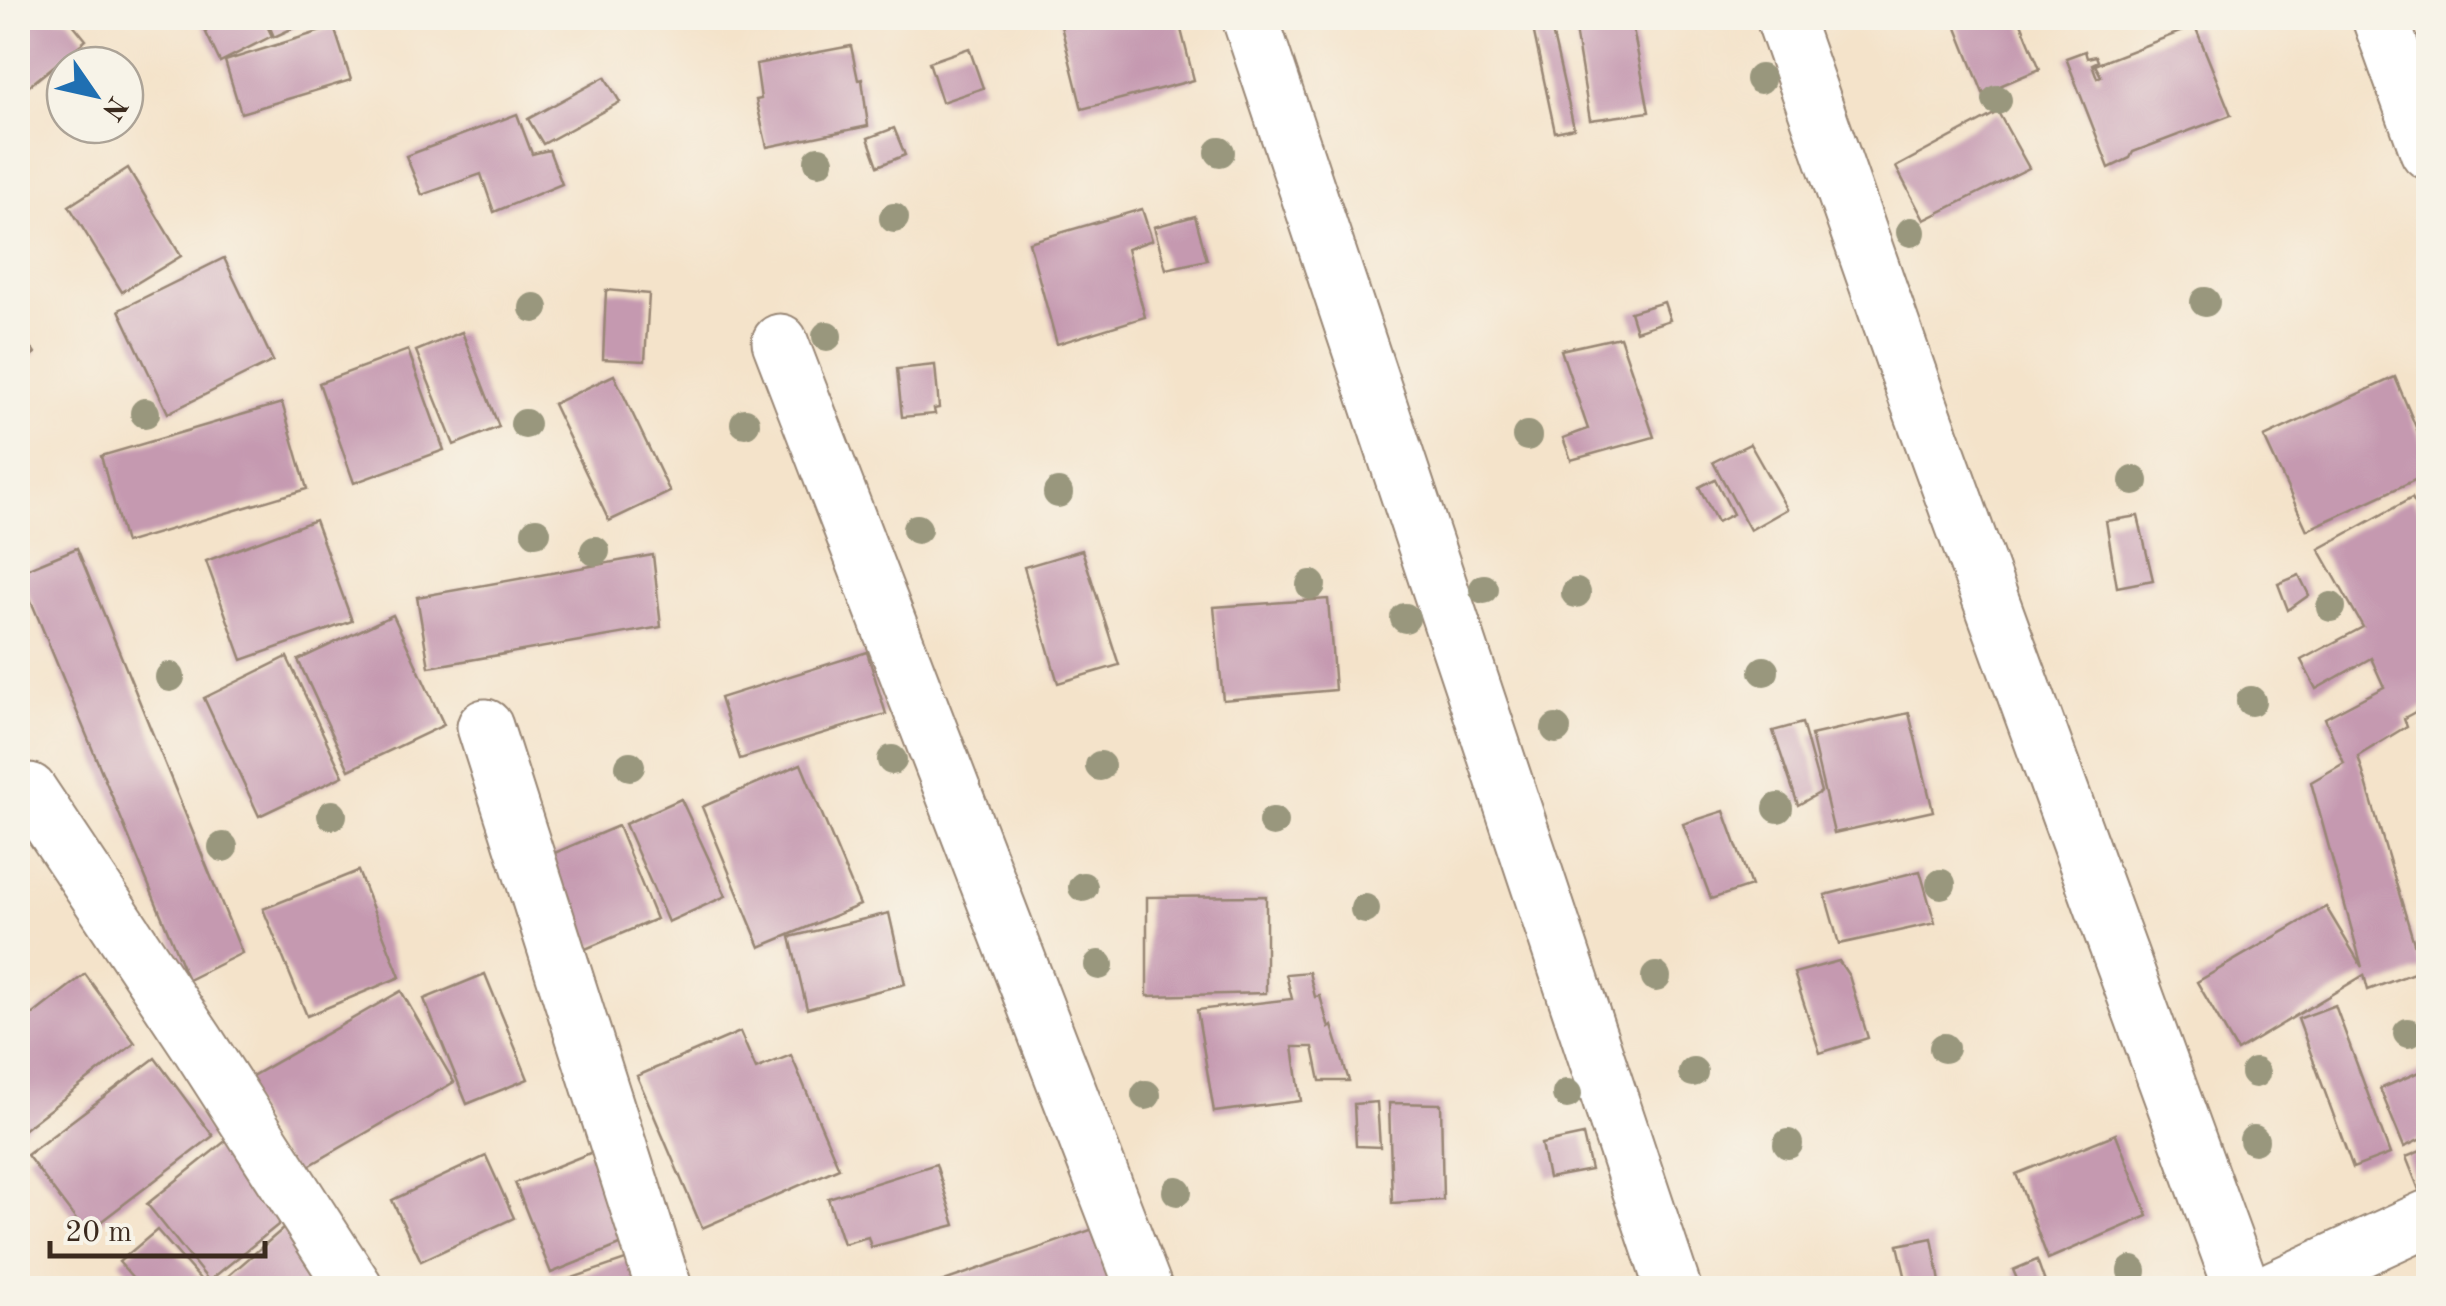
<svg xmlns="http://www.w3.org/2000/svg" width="2446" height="1306" viewBox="0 0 2446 1306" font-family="'Old Standard TT',serif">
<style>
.building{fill:#c599b0}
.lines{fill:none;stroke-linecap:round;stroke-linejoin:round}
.minor-casing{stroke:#988674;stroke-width:59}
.minor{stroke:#fff;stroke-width:55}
.tree{fill:#99977d}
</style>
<rect width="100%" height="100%" fill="#f7f3e8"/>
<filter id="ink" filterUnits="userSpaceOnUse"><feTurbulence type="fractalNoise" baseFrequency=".01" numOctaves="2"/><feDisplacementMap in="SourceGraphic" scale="20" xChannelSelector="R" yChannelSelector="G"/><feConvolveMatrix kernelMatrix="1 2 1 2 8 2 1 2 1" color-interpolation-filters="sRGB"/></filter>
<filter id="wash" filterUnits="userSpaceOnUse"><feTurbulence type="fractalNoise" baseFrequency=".0048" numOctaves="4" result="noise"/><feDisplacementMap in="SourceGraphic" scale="40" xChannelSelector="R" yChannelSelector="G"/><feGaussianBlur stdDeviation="2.25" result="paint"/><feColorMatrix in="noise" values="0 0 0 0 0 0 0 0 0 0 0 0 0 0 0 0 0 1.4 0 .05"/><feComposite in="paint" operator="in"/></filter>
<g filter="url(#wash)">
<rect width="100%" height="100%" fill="#f4e3ca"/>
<g id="blocks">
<g class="building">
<polygon points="18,18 68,18 86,40 18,95"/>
<polygon points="199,18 263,18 272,36 220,62"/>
<polygon points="266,18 315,18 274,37"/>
<polygon points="1059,18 1178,18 1194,80 1082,109"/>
<polygon points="1549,18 1574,128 1555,132 1531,19"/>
<polygon points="1573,18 1631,18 1649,112 1590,120"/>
<polygon points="1953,18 2019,18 2040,69 1983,93"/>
<polygon points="2195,26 2231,115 2133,152 2130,158 2109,168 2066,58 2085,51 2087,58 2096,56 2098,61 2092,64 2097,78 2101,76 2095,65"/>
<polygon points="334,27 351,80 241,113 225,61"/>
<polygon points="851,46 858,80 862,79 868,126 767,147 756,100 761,99 756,64"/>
<polygon points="969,48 983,88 942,102 929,62"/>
<polygon points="605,77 620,102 543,144 528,119"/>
<polygon points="1998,112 2029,168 1924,220 1896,167"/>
<polygon points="517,114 532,154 549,150 562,184 494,212 481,174 422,195 406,156"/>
<polygon points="894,128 905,155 878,166 868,138"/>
<polygon points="128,168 181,256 122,292 69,206"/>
<polygon points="1142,209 1152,240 1127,249 1145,317 1057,344 1029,242"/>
<polygon points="1195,216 1207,260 1166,269 1154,227"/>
<polygon points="224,258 273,361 168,413 119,310"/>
<polygon points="606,290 649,294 645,361 603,359"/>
<polygon points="1664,302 1670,320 1636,331 1630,312"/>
<polygon points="18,328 35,353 18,366"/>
<polygon points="462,332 499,427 454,445 416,351"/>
<polygon points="1620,337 1654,437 1571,460 1563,438 1588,429 1561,350"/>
<polygon points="408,350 444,450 354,483 319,383"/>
<polygon points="935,365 939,408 934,409 935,414 902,417 897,369"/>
<polygon points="614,375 670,492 609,521 553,404"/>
<polygon points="2395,377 2428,456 2428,474 2307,530 2264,437"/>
<polygon points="282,403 307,489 125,543 101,456"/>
<polygon points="1750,444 1787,509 1750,530 1713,462"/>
<polygon points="1715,479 1733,514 1717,522 1699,487"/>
<polygon points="2412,498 2428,525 2428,705 2404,718 2407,726 2358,756 2422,970 2368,990 2364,975 2237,1051 2197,982 2326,907 2362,967 2311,782 2344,763 2325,718 2384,687 2371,658 2316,689 2301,660 2363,627 2319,549"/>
<polygon points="2138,516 2153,580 2117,587 2106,521"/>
<polygon points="315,520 352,621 242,660 206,561"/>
<polygon points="77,548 242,953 188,980 19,572"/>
<polygon points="1082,550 1119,665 1058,683 1024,567"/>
<polygon points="653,555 661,627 429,667 417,597"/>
<polygon points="2299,575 2309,595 2288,610 2278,584"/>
<polygon points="1328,599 1335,690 1223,700 1214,607"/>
<polygon points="393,615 444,725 349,770 298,660"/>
<polygon points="867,652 886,714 740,759 720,698"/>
<polygon points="287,657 343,776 259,816 204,698"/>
<polygon points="1909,713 1933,811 1834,833 1811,735"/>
<polygon points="1802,723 1821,792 1798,805 1773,731"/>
<polygon points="801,764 860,905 760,947 702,807"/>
<polygon points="681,799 726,896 668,922 625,824"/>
<polygon points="1724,811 1751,886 1711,899 1683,824"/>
<polygon points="618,826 656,919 576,953 538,860"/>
<polygon points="358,871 400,977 307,1016 263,909"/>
<polygon points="1920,871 1935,923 1839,944 1825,895"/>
<polygon points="1266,896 1266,993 1147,996 1147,897"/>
<polygon points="889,913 905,984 807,1009 790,937"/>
<polygon points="1839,961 1849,976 1868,1038 1820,1053 1794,973"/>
<polygon points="1309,972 1315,997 1320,996 1329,1028 1332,1026 1349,1081 1320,1081 1313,1047 1293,1047 1301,1101 1214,1112 1197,1010 1292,999 1286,974"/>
<polygon points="85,974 135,1043 18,1134 18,1026"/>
<polygon points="485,974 528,1079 467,1104 424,999"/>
<polygon points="401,991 454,1082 293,1175 240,1083"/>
<polygon points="2335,1005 2390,1154 2353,1168 2298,1019"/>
<polygon points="740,1032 756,1069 791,1055 839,1168 702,1228 637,1076"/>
<polygon points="155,1058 213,1136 86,1233 27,1155"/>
<polygon points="2428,1068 2428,1136 2404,1147 2380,1089"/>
<polygon points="1377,1102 1380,1147 1356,1146 1354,1104"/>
<polygon points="1389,1103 1441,1104 1443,1200 1392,1203"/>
<polygon points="2116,1134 2148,1216 2048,1259 2016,1174"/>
<polygon points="1583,1135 1591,1170 1548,1178 1541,1144"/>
<polygon points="228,1139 289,1216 209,1281 147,1204"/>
<polygon points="605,1147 640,1237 551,1273 515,1183"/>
<polygon points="2428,1148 2428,1197 2423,1200 2406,1157"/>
<polygon points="486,1156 514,1218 421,1261 392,1200"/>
<polygon points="936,1164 955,1225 871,1247 868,1237 843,1244 828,1198"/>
<polygon points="291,1222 348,1288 239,1288 227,1277"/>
<polygon points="1099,1227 1119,1288 924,1288"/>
<polygon points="157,1230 208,1288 142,1288 119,1262"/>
<polygon points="1932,1238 1940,1282 1908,1288 1898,1245"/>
<polygon points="640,1255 651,1288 543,1288"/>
<polygon points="2037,1260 2045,1282 2021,1288 2013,1270"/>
</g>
</g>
</g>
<g filter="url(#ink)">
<use href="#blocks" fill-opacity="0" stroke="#988674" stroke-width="2.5"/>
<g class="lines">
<defs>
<g id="minor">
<polyline points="1250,18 1673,1288"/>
<polyline points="1784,18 1916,395 2242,1288"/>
<polyline points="2380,18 2428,151"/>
<polyline points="780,342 1144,1288"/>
<polyline points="485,727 664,1288"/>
<polyline points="29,791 197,1043 355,1288"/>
<polyline points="2276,1288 2428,1218"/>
</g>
</defs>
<use href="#minor" class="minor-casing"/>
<use href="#minor" class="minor"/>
</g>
<g class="tree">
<circle cx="1760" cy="79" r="15"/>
<circle cx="1997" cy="100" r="15"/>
<circle cx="1220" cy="152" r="15"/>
<circle cx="819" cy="161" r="15"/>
<circle cx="894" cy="218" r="15"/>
<circle cx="1911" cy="232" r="15"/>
<circle cx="2205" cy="302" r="15"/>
<circle cx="534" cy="308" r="15"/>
<circle cx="827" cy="336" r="15"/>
<circle cx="145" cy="413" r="15"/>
<circle cx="745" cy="423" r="15"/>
<circle cx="525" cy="424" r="15"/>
<circle cx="1527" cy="436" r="15"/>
<circle cx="2134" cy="481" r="15"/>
<circle cx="1058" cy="493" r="15"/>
<circle cx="917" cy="529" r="15"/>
<circle cx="536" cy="532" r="15"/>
<circle cx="595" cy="551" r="15"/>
<circle cx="1311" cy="585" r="15"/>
<circle cx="1484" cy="589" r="15"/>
<circle cx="1576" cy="593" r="15"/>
<circle cx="2331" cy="607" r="15"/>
<circle cx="1405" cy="618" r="15"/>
<circle cx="1764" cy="671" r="15"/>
<circle cx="170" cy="677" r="15"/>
<circle cx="2251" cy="701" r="15"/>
<circle cx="1556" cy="729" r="15"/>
<circle cx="892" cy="760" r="15"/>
<circle cx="630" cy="766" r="15"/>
<circle cx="1100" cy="766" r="15"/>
<circle cx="1778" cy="808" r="15"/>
<circle cx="332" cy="815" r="15"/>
<circle cx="1273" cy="822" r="15"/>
<circle cx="223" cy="847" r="15"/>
<circle cx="1941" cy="884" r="15"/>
<circle cx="1083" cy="887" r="15"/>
<circle cx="1365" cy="909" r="15"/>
<circle cx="1099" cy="965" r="15"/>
<circle cx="1656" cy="977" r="15"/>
<circle cx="2408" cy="1033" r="15"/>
<circle cx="1944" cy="1048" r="15"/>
<circle cx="1693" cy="1072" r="15"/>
<circle cx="2255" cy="1073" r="15"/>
<circle cx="1567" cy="1094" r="15"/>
<circle cx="1146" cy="1095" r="15"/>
<circle cx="2254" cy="1140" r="15"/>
<circle cx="1788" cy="1144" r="15"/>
<circle cx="1177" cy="1191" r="15"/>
<circle cx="2132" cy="1271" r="15"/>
</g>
</g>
<rect width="2446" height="1306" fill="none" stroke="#f7f3e8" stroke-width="60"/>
<g transform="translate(95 95) rotate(124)"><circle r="48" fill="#f7f3e8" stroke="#aca397" stroke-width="2.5"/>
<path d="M0-8L18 38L0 25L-18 38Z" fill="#1f6fb2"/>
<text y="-15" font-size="28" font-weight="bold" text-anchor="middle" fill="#3b2a1e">N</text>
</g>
<path d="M50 1241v15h215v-15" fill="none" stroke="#3b2a1e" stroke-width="5"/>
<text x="65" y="1241" font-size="30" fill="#3b2a1e" stroke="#f7f3e8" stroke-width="8" paint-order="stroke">20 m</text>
</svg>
